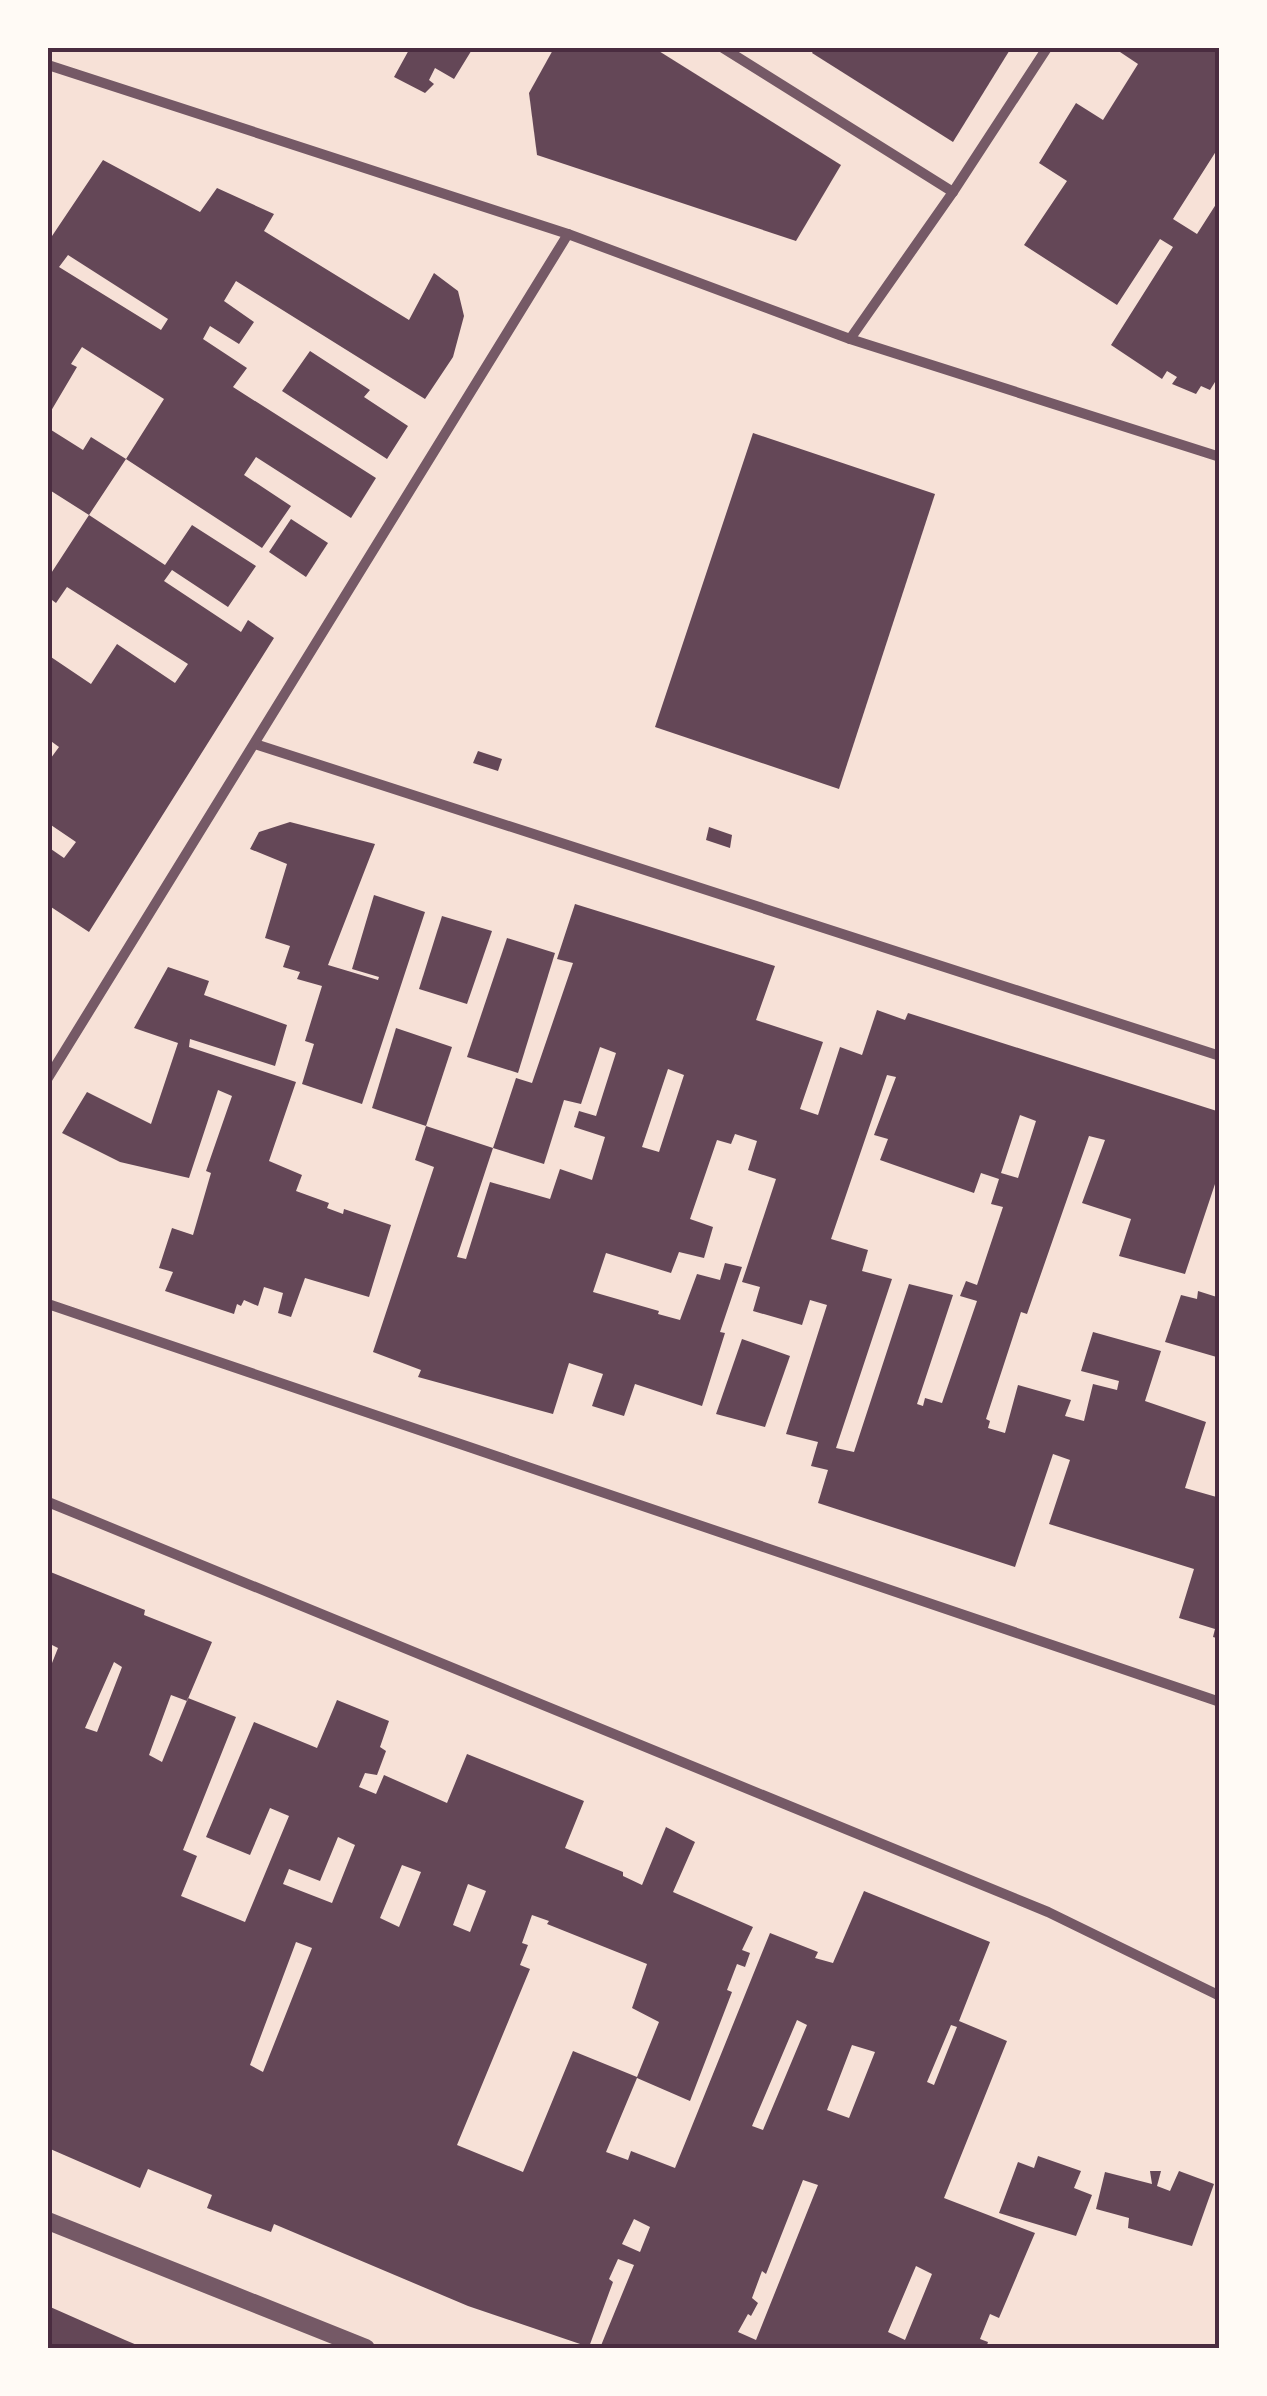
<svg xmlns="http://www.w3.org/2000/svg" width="1267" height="2396" viewBox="0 0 1267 2396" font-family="'DM Sans',sans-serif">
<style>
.building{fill:#644757;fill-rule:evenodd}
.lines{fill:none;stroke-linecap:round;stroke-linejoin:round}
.minor{stroke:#755966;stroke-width:10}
.tertiary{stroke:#755966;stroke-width:18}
.neatline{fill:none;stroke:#4a2c40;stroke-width:4}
</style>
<rect width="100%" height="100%" fill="#f7e1d7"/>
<g class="building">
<polygon points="410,48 473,48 454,79 435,68 429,80 434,84 425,93 394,77"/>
<polygon points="554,48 654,48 841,165 796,241 537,155 529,93"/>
<polygon points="815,48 1011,48 953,142 812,53"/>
<polygon points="1114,48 1220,48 1220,145 1173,219 1197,234 1220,198 1220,374 1210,390 1201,386 1196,394 1172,384 1177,377 1167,371 1162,379 1111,345 1173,247 1160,239 1117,305 1024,245 1067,181 1039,163 1076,103 1103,120 1138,64"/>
<path d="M 103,160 L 200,212 L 217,188 L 274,214 L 264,231 L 409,320 L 434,273 L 458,291 L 464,316 L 453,357 L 425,399 L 236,281 L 224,301 L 254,322 L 239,344 L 210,326 L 203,339 L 247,368 L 233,387 L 376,478 L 351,518 L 256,457 L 244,475 L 291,506 L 262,548 L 126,459 L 164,399 L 82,347 L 71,364 L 77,367 L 51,411 L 48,409 L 48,242 ZM 68,255 L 168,319 L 161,330 L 59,267 Z"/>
<polygon points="310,351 370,390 364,397 408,426 387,459 282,391"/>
<polygon points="48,428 83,450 91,437 126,459 89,515 48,489"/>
<polygon points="753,433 935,494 839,789 655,727"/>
<polygon points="89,515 165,565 192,525 256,566 228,607 172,570 164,581 241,632 248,620 274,638 89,932 48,905 48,847 64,858 76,842 48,823 48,762 59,747 48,739 48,655 91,684 117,644 175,683 188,664 67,587 56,603 48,597 48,578"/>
<polygon points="291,519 328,543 306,577 269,552"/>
<polygon points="478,751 502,759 498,771 473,763"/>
<polygon points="290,822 375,844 328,965 378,980 379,977 352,969 374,895 425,912 362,1104 302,1084 314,1044 305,1041 322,986 297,979 300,972 283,967 290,946 265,938 287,864 250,849 259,832"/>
<polygon points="709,827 732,835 730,848 706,840"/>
<path d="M 575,904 L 775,966 L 756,1020 L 823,1042 L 800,1109 L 818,1115 L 840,1047 L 862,1055 L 877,1010 L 905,1020 L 908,1013 L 1220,1112 L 1220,1179 L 1217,1178 L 1185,1274 L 1119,1256 L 1131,1219 L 1082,1203 L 1105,1140 L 1089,1136 L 1027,1314 L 1021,1312 L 986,1419 L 990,1421 L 988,1428 L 1005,1433 L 1018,1385 L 1071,1400 L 1065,1416 L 1084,1421 L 1093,1384 L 1117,1390 L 1119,1381 L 1081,1371 L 1093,1332 L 1161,1351 L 1145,1401 L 1206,1422 L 1185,1488 L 1220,1498 L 1220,1639 L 1213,1637 L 1215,1629 L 1179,1618 L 1194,1569 L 1049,1524 L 1070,1460 L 1053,1454 L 1015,1567 L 818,1503 L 828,1470 L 811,1466 L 818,1442 L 786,1434 L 827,1305 L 810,1300 L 802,1325 L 753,1311 L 760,1287 L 742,1282 L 776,1179 L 748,1170 L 757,1141 L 735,1134 L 731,1144 L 717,1140 L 690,1219 L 713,1227 L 704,1258 L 679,1252 L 671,1273 L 606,1253 L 593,1292 L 659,1311 L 658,1314 L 680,1320 L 697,1274 L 720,1280 L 725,1263 L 742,1267 L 720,1332 L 725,1333 L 702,1406 L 635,1384 L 624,1416 L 592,1406 L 603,1374 L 569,1363 L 553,1414 L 418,1377 L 421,1370 L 373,1352 L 434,1167 L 415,1160 L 426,1126 L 493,1148 L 457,1257 L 466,1259 L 490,1182 L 550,1199 L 560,1169 L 592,1180 L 605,1137 L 574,1127 L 579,1111 L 596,1116 L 616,1053 L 600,1047 L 581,1104 L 564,1100 L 544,1164 L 493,1148 L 516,1078 L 532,1083 L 573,963 L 557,959 ZM 668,1069 L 684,1075 L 659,1152 L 642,1147 ZM 887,1075 L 896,1077 L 874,1135 L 888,1139 L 880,1160 L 974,1193 L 981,1173 L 999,1179 L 991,1204 L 1003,1207 L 977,1285 L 966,1281 L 960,1296 L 977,1301 L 942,1403 L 925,1398 L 923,1406 L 917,1404 L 953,1295 L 909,1284 L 854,1452 L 836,1448 L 892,1279 L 862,1271 L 868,1250 L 831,1239 ZM 1020,1115 L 1036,1121 L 1018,1178 L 1001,1173 Z"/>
<polygon points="442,916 492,931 467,1004 419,989"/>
<polygon points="507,938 555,953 518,1073 467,1057"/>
<polygon points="168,967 209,981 204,995 287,1025 275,1066 190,1039 189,1047 296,1082 269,1161 302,1175 296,1191 329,1203 327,1208 343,1214 344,1209 391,1225 369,1297 305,1278 291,1317 278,1313 283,1293 264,1287 258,1306 244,1300 241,1306 237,1304 234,1314 165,1291 173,1272 159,1268 172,1228 193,1235 211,1173 206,1171 232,1096 218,1090 189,1178 120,1162 62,1133 87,1092 151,1124 178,1043 134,1028"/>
<polygon points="396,1028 452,1047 426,1126 372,1108"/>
<polygon points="1198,1291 1220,1298 1220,1358 1165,1342 1181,1295 1197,1299"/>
<polygon points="742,1339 790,1356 765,1427 716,1414"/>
<path d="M 48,1571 L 145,1610 L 144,1615 L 212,1642 L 187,1701 L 171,1695 L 149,1755 L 162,1762 L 188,1698 L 236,1717 L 183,1850 L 197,1856 L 181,1896 L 245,1922 L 289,1816 L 270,1808 L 250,1855 L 206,1837 L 254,1722 L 317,1748 L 337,1700 L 389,1721 L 380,1747 L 386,1751 L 377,1775 L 365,1773 L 359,1787 L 376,1794 L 384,1775 L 447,1803 L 467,1754 L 584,1801 L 565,1848 L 623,1872 L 623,1876 L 642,1885 L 666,1827 L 695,1842 L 673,1892 L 753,1927 L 742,1950 L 750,1953 L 745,1967 L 737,1964 L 727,1990 L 732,1992 L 690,2101 L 637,2078 L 606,2152 L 628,2160 L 631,2151 L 675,2168 L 770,1933 L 818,1952 L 815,1958 L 833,1963 L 864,1891 L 990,1942 L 959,2021 L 1007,2041 L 944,2198 L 1035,2233 L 999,2318 L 990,2314 L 980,2339 L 988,2342 L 986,2348 L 600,2348 L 634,2265 L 618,2259 L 609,2279 L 613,2282 L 589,2347 L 468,2306 L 274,2224 L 271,2232 L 207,2208 L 212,2195 L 148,2169 L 140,2188 L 48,2148 L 48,1673 L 58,1648 L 48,1643 ZM 114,1662 L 122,1667 L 97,1732 L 85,1728 ZM 338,1837 L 355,1845 L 332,1903 L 283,1884 L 289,1869 L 320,1881 ZM 402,1865 L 421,1872 L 399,1927 L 380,1918 ZM 468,1884 L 486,1891 L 470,1932 L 453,1925 ZM 532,1915 L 549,1921 L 547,1924 L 647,1964 L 632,2008 L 659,2022 L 637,2077 L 573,2051 L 523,2172 L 457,2145 L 530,1969 L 520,1965 L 528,1945 L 522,1943 ZM 296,1942 L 312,1948 L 263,2072 L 250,2065 ZM 797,2020 L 807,2025 L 763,2130 L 752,2126 ZM 951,2025 L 957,2027 L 934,2085 L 927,2082 ZM 852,2045 L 875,2052 L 849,2118 L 827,2110 ZM 803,2180 L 818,2185 L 756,2340 L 738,2332 L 748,2314 L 751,2316 L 758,2303 L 752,2298 L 762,2271 L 766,2274 ZM 634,2219 L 650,2227 L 640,2252 L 622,2244 ZM 916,2266 L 932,2274 L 905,2340 L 888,2332 Z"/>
<polygon points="1038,2156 1081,2171 1074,2188 1092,2195 1076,2236 999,2213 1018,2162 1034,2168"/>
<polygon points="1150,2171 1161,2171 1157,2186 1170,2191 1179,2171 1214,2184 1192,2246 1128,2228 1129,2218 1096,2209 1105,2172 1152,2184"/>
<polygon points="48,2306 125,2340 144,2348 48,2348"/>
</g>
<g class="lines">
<g class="minor">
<polyline points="723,48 953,192"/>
<polyline points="48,65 568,234 850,339 1220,457"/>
<polyline points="850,339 953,192 1047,48"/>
<polyline points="255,744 1220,1056"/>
<polyline points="48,1078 568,234"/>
<polyline points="48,1304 1220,1702"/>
<polyline points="48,1502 1048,1912 1220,1996"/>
</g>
<polyline class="tertiary" points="48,2221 366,2348"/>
</g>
<rect width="1267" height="2396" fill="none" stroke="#fffaf5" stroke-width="100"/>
<rect x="50" y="50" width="1167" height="2296" class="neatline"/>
</svg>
